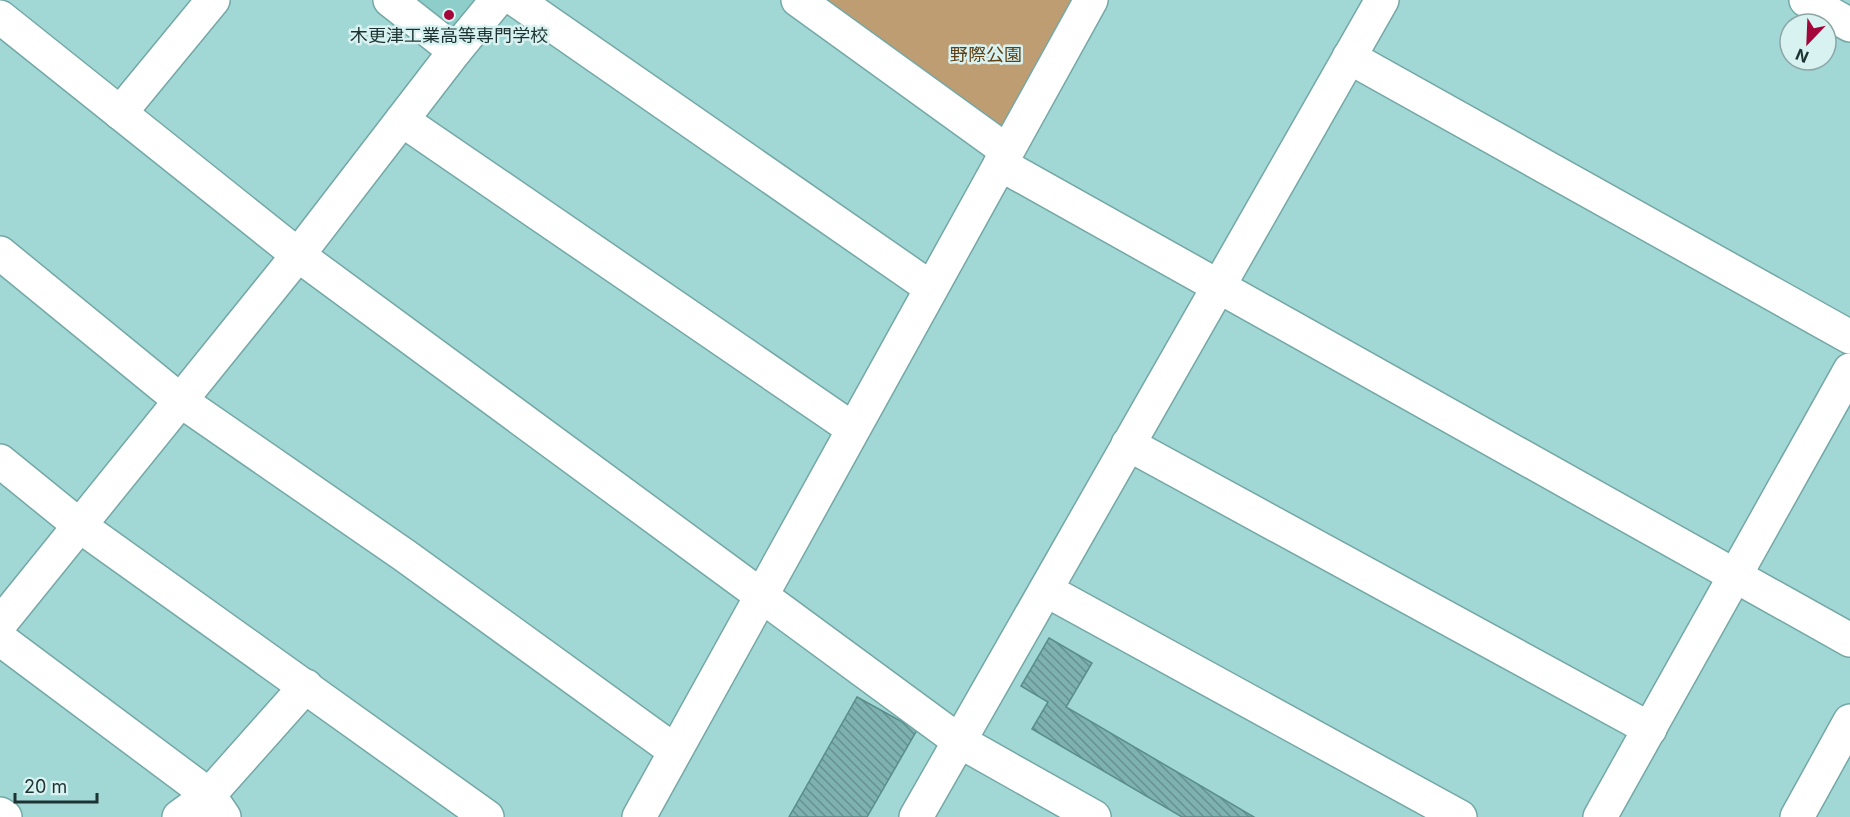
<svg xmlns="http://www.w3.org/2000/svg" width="1850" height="817" viewBox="0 0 1850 817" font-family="Inter,'Noto Sans JP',sans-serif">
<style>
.built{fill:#8dcecb}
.park{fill:#bf9d72}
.building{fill:url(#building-back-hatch);stroke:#598d8b;stroke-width:1.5}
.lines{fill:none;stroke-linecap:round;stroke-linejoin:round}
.street-casing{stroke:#74a8a6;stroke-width:36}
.secondary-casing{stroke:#74a8a6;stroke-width:36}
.street{stroke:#fff;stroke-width:33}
.secondary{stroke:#fff;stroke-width:33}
.poi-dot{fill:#a3063a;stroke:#d8f2f1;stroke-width:2}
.labels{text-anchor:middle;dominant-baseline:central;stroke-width:5;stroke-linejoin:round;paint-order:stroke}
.poi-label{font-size:18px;fill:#1d3332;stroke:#d8f2f1}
.park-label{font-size:18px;fill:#5d3f13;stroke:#d8f2f1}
</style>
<defs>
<pattern id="building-back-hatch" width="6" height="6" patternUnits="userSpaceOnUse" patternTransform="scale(1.5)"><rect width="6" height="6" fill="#7db2b0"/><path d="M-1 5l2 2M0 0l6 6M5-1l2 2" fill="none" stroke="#669190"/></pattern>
</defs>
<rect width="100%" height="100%" fill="#a1d7d5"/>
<polygon class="built" points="415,0 477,0 452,29"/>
<polygon class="park" points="819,0 1075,0 1004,130"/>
<g class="building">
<polygon points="1049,638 1092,663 1066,707 1254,817 1182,817 1032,729 1048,702 1021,686"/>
<polygon points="857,697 917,730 867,817 789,817"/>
</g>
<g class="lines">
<defs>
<g id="street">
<polyline points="390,0 455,51"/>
<polyline points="516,0 931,288"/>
<polyline points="798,0 1007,151"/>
<polyline points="1806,0 1850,25"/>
<polyline points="1349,57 1850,337"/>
<polyline points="120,113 213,0"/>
<polyline points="402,120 853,429"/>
<polyline points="1000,164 1850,640"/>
<polyline points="0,253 181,401 404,555 675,751"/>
<polyline points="1128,444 1650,729"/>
<polyline points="0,461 80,526 487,817"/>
<polyline points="1046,590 1460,817"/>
<polyline points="0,624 298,255 455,51 497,0"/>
<polyline points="0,639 209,795 224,817"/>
<polyline points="0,814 5,817"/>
<polyline points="179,817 209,795 306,686"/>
<polyline points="639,817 1091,0"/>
<polyline points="916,817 1382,0"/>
<polyline points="1600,817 1850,370"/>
<polyline points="1797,817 1850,721"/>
</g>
<polyline id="secondary" points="0,17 298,255 959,741 1094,817"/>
</defs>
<use href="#street" class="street-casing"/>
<use href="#secondary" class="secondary-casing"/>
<use href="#street" class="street"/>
<use href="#secondary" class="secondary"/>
</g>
<circle class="poi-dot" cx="449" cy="15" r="6"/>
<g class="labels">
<g class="poi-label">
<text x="449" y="35">木更津工業高等専門学校</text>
</g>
<g class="park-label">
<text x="986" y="54">野際公園</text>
</g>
</g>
<g transform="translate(1808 42) rotate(203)"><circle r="28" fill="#d8f2f1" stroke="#8da6a5" stroke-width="1.5"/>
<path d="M0-4.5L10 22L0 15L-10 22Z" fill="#a3063a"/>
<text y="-9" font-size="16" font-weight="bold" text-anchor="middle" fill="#1d3332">N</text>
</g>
<path d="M15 793v9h82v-9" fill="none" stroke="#1d3332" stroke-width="3"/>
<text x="24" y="793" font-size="18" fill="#1d3332" stroke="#d8f2f1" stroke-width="4.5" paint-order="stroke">20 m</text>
</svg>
